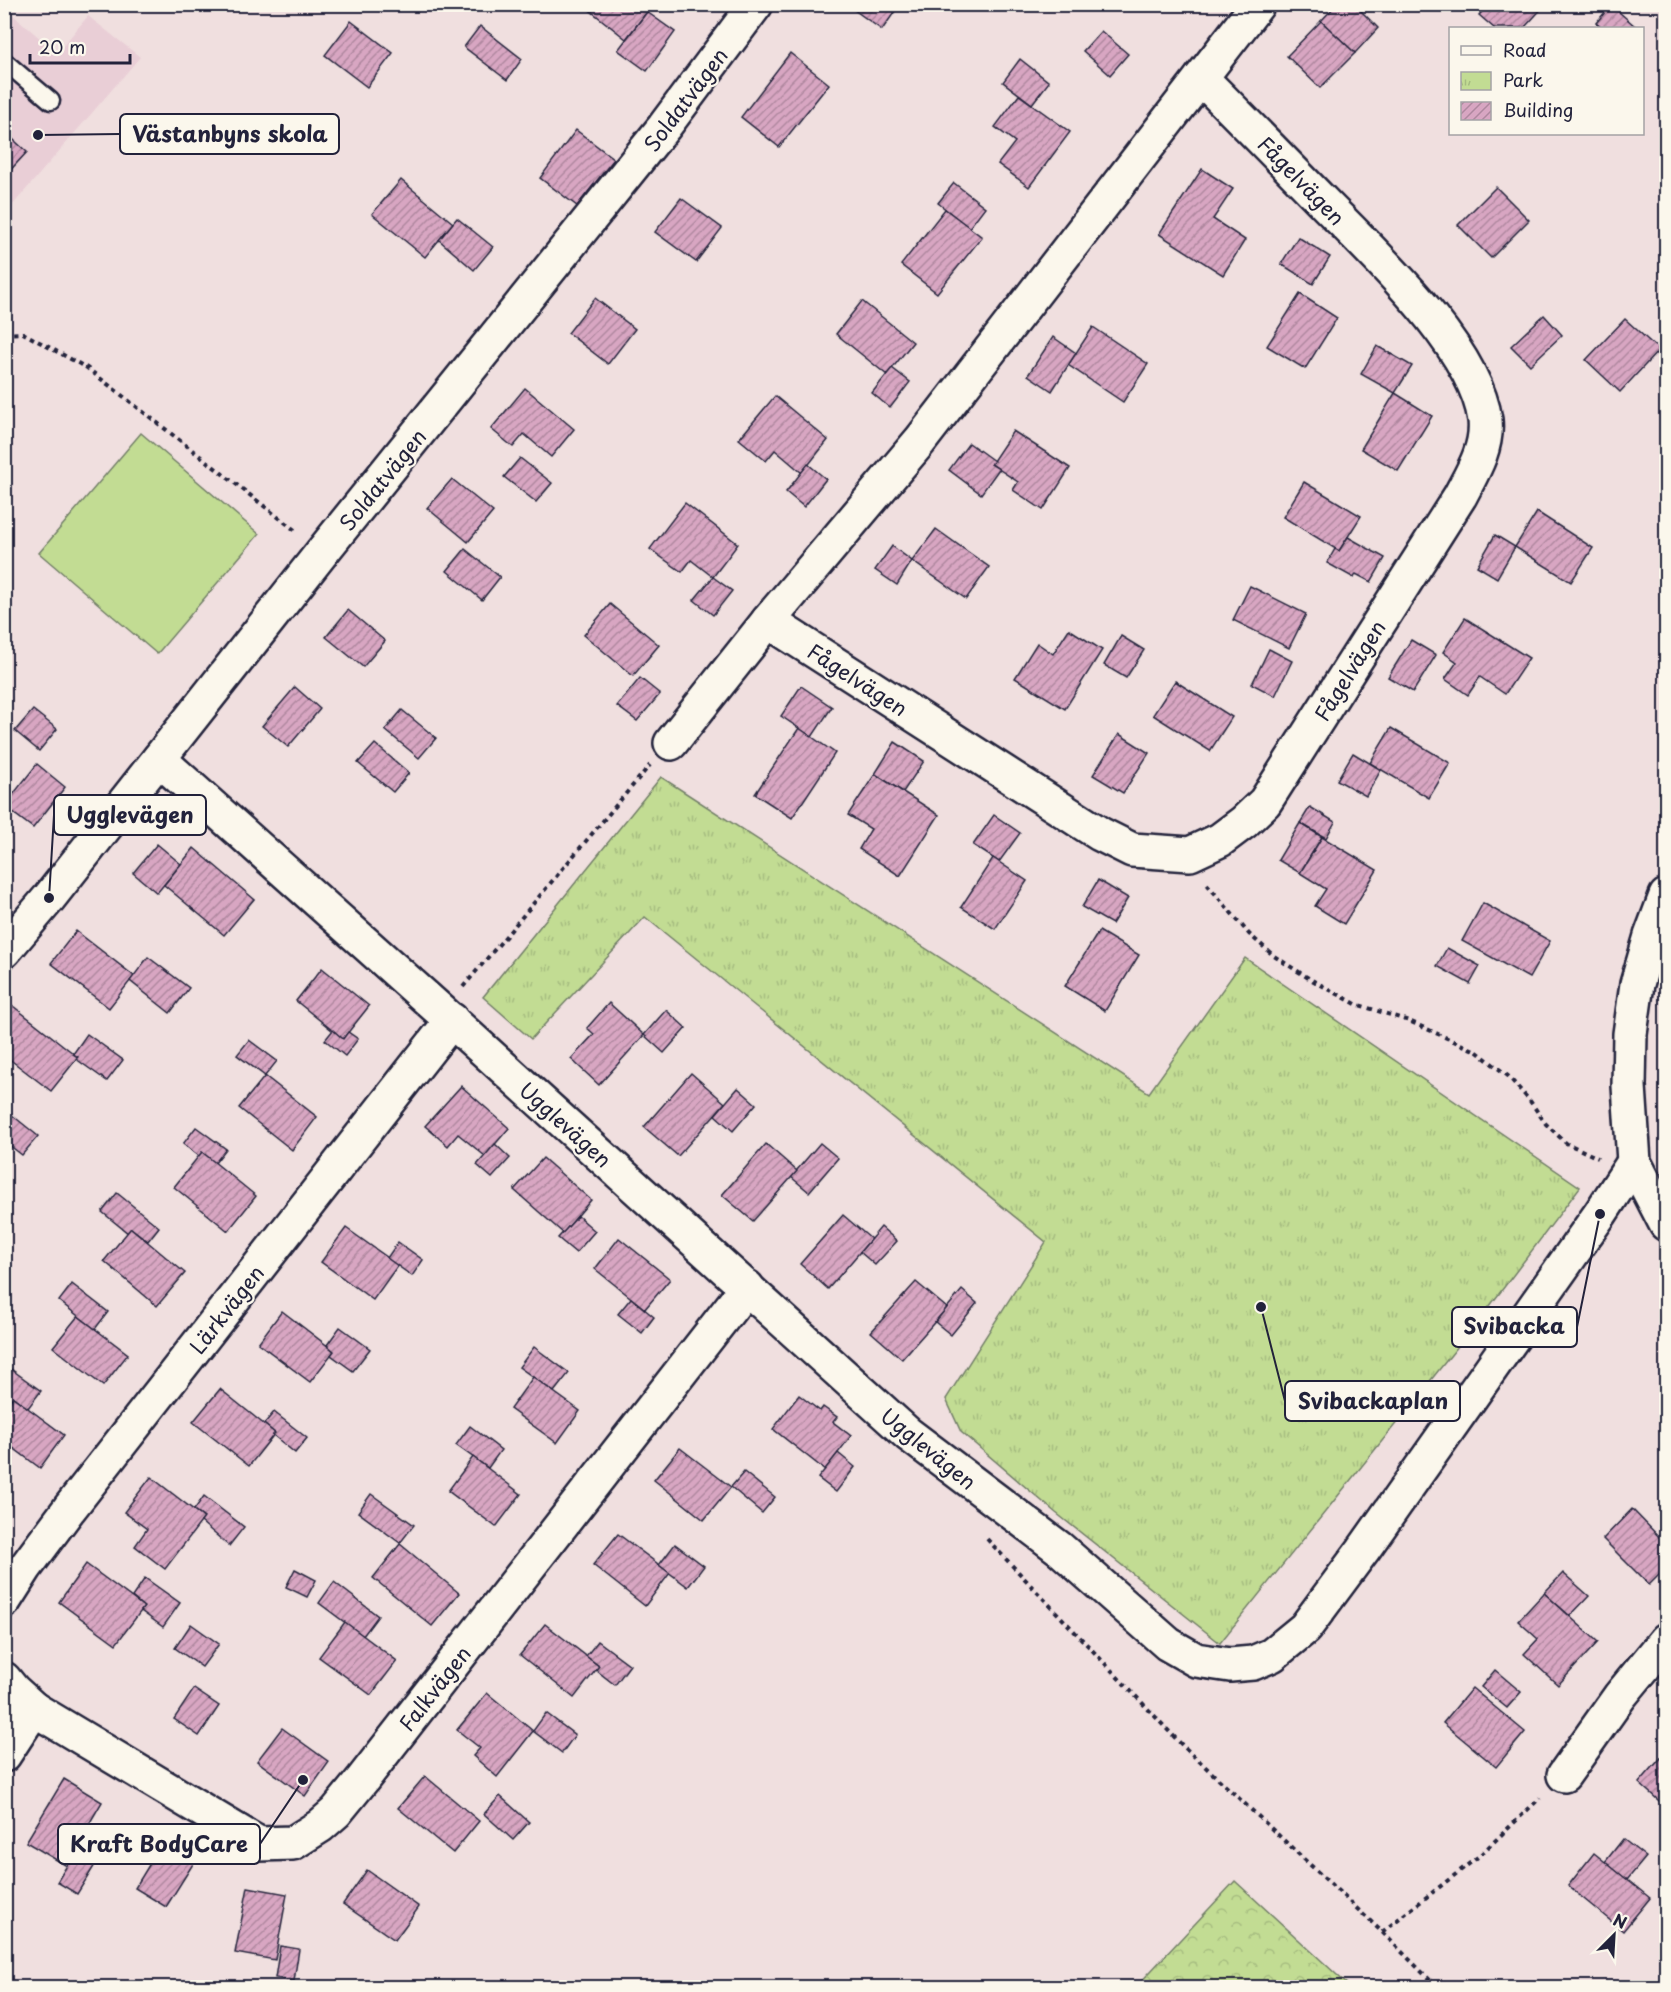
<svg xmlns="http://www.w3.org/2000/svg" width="1671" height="1992" viewBox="0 0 1671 1992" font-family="'Playpen Sans',sans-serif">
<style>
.built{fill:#e9ced6}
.green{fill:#c2dc93;stroke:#727f67;stroke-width:1.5}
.forest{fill:url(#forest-crowns);stroke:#727f67;stroke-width:1.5}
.park{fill:url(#park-tufts);stroke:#727f67;stroke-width:1.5}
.building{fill:url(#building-hatch);stroke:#22223b;stroke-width:1.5}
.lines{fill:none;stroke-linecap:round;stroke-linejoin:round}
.service-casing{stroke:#22223b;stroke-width:21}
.minor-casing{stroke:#22223b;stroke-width:38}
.path{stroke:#22223b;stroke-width:4;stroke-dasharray:4.5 4.5;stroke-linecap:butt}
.service{stroke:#fbf7ec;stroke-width:16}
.minor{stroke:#fbf7ec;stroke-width:33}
.labels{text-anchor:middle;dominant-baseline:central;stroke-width:4.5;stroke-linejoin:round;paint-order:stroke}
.street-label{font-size:21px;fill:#22223b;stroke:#fbf7ec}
.leader{fill:none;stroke:#22223b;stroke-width:2}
.callout-dot{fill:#22223b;stroke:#fbf7ec;stroke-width:2}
.callout{fill:#fbf7ec;stroke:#22223b;stroke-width:2}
.callout-label{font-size:22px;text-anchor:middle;font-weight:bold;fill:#22223b}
</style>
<defs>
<pattern id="forest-crowns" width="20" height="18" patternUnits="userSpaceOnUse" patternTransform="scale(1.5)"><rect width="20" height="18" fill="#c2dc93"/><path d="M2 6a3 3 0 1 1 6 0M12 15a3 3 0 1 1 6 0" fill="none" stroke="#a6bc80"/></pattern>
<pattern id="park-tufts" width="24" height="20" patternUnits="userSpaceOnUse" patternTransform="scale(1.5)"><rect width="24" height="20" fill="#c2dc93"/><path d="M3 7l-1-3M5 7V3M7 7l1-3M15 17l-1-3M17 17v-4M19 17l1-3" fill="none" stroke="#a6bc80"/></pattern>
<pattern id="building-hatch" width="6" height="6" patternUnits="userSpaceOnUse" patternTransform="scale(1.5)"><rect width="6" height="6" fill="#d8a6c2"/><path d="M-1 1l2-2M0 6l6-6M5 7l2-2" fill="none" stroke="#af879f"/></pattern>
</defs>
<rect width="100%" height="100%" fill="#f0dfdf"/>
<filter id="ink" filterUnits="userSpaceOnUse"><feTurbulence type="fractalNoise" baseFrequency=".0167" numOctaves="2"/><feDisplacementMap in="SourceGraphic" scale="12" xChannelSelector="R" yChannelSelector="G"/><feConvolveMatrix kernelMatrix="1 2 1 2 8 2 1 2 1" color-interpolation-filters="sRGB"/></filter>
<g filter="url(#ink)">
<polygon class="built" points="5,8 57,53 88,16 140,57 5,214"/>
<polygon class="green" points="141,433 259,534 157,654 39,553"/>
<polygon class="forest" points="1235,1881 1350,1987 1136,1987"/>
<polygon class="park" points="661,777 1149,1093 1245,958 1580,1187 1483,1315 1220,1643 1056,1513 961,1432 946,1399 1046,1242 645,917 531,1039 483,997"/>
<g class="building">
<polygon points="582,4 653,4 626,39"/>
<polygon points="846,4 900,4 882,30"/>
<polygon points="1337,4 1354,4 1378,28 1355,53 1321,21"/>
<polygon points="1489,4 1546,4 1524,28 1494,28 1479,15"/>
<polygon points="1611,5 1635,26 1633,28 1602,28 1596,23"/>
<polygon points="647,12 675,32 647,71 618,50"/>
<polygon points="351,21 393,53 367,87 325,55"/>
<polygon points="1321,21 1355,53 1320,88 1287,56"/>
<polygon points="480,26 522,59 507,80 464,47"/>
<polygon points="1101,31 1128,54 1110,75 1083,51"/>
<polygon points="790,53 829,84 779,147 741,117"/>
<polygon points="1020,59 1049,82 1032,104 1003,82"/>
<polygon points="1019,95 1070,132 1029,187 998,164 1015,142 995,127"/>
<polygon points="576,130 614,159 577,206 540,178"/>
<polygon points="4,131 27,152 4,177"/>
<polygon points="1202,169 1233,189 1213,219 1245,240 1223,275 1159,234"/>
<polygon points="401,180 453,223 425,257 372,214"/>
<polygon points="954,183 985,207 969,228 938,203"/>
<polygon points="1496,187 1529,220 1491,258 1458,225"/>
<polygon points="681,198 722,228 696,262 655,232"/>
<polygon points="945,209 982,237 937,293 901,265"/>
<polygon points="457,218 493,247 474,270 439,240"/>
<polygon points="1298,237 1330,257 1313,284 1281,264"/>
<polygon points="1300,294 1337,318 1305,369 1267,346"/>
<polygon points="595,298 635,329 608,364 568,333"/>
<polygon points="862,301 913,342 887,375 836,334"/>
<polygon points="1544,315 1562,335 1530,365 1511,346"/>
<polygon points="1625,319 1659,350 1620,392 1586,360"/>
<polygon points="1093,327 1148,364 1123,402 1068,365"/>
<polygon points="1053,337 1076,353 1052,391 1028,375"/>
<polygon points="1377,346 1412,366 1395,393 1361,374"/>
<polygon points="892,368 910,382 890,408 872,393"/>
<polygon points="525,388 574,429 551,457 524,434 513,447 491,429"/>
<polygon points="1395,393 1432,416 1398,471 1361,449"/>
<polygon points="775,396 828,440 802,473 775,450 766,461 739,439"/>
<polygon points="1013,431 1070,468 1043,510 1013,490 1018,482 991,464"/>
<polygon points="969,443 994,461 991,464 999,469 981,494 949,470"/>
<polygon points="520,458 552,483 536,502 504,477"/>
<polygon points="808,464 826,479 804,507 786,492"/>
<polygon points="452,479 493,512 468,542 427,508"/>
<polygon points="1304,482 1361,516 1339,551 1283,517"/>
<polygon points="685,503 738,544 713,577 691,560 682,572 650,549"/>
<polygon points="1537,512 1593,548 1571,582 1515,547"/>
<polygon points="936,529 989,567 966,599 912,561"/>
<polygon points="1495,535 1515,547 1497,578 1477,566"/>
<polygon points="1348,537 1385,558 1371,582 1356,574 1354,578 1327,563 1335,549 1339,551"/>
<polygon points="892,546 912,561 897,585 875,570"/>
<polygon points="465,549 500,577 482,600 447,571"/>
<polygon points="713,577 732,591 713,615 694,600"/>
<polygon points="1250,586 1306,614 1289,648 1233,620"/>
<polygon points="610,604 659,645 633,676 584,635"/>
<polygon points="348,610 385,641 363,667 326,637"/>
<polygon points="1465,618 1529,658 1505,694 1480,677 1468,695 1445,679 1457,662 1443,652"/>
<polygon points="1069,629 1102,650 1065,709 1015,678 1037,643 1053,654"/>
<polygon points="1121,636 1144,650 1126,678 1104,665"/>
<polygon points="1411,640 1436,655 1413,692 1388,677"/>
<polygon points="1269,649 1292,661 1275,696 1252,684"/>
<polygon points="640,678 660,694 637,721 617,706"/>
<polygon points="1175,681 1232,717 1210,751 1153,715"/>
<polygon points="801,686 832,707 812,737 781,716"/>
<polygon points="295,687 320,709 288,747 262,726"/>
<polygon points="33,710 57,729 39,751 15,731"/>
<polygon points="402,710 436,738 419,758 385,730"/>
<polygon points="799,728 835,753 792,818 755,794"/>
<polygon points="1391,728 1450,763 1429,798 1370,763"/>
<polygon points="1119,734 1149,753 1123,793 1093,775"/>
<polygon points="895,742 924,761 903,792 875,774"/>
<polygon points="375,744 409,773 393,792 358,763"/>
<polygon points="1353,753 1381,770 1366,796 1337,780"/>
<polygon points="37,764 65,787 33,828 4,806"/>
<polygon points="875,774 939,815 900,876 859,849 871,829 848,815"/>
<polygon points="1310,807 1335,822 1326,838 1300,823"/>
<polygon points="994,815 1020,833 999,862 973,845"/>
<polygon points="1300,823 1322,837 1300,873 1278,860"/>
<polygon points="1322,837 1377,870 1344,924 1315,906 1326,889 1300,873"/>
<polygon points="157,844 181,864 157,893 133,873"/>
<polygon points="194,848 254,899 224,935 164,885"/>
<polygon points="993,858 1027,881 995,929 961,907"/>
<polygon points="1098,880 1128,898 1112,924 1082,907"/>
<polygon points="1483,903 1550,941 1529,978 1462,941"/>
<polygon points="76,931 134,976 109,1008 51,963"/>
<polygon points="1099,931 1139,955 1105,1011 1065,986"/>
<polygon points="1447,948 1480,966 1470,984 1437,966"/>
<polygon points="148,957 189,988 170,1013 130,981"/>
<polygon points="322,968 369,1006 343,1039 296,1001"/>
<polygon points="609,1003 644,1035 599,1085 571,1059 594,1034 587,1028"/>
<polygon points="13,1006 78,1057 51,1091 4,1055 4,1017"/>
<polygon points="666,1010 686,1028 664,1053 644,1035"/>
<polygon points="333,1030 343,1039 348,1032 358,1039 345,1056 325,1040"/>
<polygon points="87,1034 123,1060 107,1081 76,1059 78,1057 73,1054"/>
<polygon points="249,1040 277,1061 265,1076 237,1055"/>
<polygon points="691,1073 725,1103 678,1156 644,1127"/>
<polygon points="265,1076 317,1117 292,1150 239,1108"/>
<polygon points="461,1086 509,1128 485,1156 458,1134 448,1146 425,1126"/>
<polygon points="738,1088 756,1104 733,1131 715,1115"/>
<polygon points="7,1111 38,1136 22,1155 4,1141 4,1114"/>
<polygon points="196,1127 226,1149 215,1163 202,1152 199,1156 183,1144"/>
<polygon points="820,1143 838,1158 809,1192 791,1177"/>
<polygon points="495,1144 510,1158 492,1178 477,1165"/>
<polygon points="766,1144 797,1171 753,1221 722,1195"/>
<polygon points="202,1152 256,1196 228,1231 174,1187"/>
<polygon points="543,1158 591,1200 563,1233 514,1190"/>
<polygon points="117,1193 159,1227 148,1241 131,1228 128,1233 102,1212"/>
<polygon points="843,1215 871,1239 828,1289 800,1264"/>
<polygon points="578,1216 595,1231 576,1253 558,1238"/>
<polygon points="881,1227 897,1241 875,1265 860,1252"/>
<polygon points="131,1228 185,1273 157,1306 104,1261"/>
<polygon points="346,1228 398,1265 373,1300 321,1262"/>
<polygon points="619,1238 670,1279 645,1309 595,1269"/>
<polygon points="398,1242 423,1260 412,1276 387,1258"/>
<polygon points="916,1282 947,1308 902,1359 871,1332"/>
<polygon points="72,1284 108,1312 95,1329 59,1301"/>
<polygon points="962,1290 977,1303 951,1335 935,1322"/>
<polygon points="631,1298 654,1317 642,1333 618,1314"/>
<polygon points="282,1311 334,1351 310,1382 258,1343"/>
<polygon points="78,1316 128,1354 103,1386 53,1347"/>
<polygon points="340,1327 370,1349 353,1371 331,1355 334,1351 327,1345"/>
<polygon points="534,1347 569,1373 554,1392 519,1367"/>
<polygon points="4,1364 41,1391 28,1408 13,1397 12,1399 4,1394"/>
<polygon points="533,1377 580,1411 557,1443 510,1409"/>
<polygon points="220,1389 275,1433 249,1466 193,1422"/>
<polygon points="799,1395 820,1411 823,1407 837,1417 833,1422 851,1436 825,1470 773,1429"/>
<polygon points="13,1397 64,1435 40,1468 4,1441 4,1409"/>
<polygon points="274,1412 307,1438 295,1453 273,1435 275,1433 264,1424"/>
<polygon points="470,1426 501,1450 488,1468 456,1445"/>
<polygon points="680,1448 731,1487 704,1520 654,1480"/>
<polygon points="838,1453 855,1467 836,1492 818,1478"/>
<polygon points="473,1457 521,1494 496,1527 448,1491"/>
<polygon points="744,1472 775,1497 762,1513 731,1487"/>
<polygon points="151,1477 204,1518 165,1569 135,1546 147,1529 124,1512"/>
<polygon points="371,1494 414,1525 400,1543 358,1512"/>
<polygon points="204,1496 244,1527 229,1546 201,1522 204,1518 194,1510"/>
<polygon points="1632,1509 1666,1544 1666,1568 1649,1585 1603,1539"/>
<polygon points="618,1534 670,1573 645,1606 593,1565"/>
<polygon points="400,1544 459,1593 432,1626 373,1578"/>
<polygon points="675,1544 704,1566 688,1587 659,1565"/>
<polygon points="86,1564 144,1607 116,1644 59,1602"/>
<polygon points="295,1569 316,1580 307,1597 286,1587"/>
<polygon points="1563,1573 1589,1596 1570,1616 1544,1593"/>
<polygon points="145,1578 180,1603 163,1627 141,1611 144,1607 132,1597"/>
<polygon points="334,1582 378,1616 363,1636 319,1603"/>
<polygon points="1544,1593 1598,1642 1558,1685 1524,1654 1538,1639 1518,1621"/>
<polygon points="345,1622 397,1661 371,1695 319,1657"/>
<polygon points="191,1624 219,1644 202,1667 175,1648"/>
<polygon points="545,1624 599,1666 574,1698 520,1655"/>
<polygon points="598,1641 630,1665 615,1685 596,1670 599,1666 586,1656"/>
<polygon points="1495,1670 1521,1692 1507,1708 1481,1687"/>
<polygon points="1472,1688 1525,1732 1496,1767 1443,1723"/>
<polygon points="194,1689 219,1706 199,1736 174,1719"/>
<polygon points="487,1693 533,1731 497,1777 473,1756 480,1748 457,1730"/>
<polygon points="546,1713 575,1735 562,1753 533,1731"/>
<polygon points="282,1728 329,1762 305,1796 257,1761"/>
<polygon points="1666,1752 1666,1807 1639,1783"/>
<polygon points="425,1776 479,1821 453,1853 398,1808"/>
<polygon points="64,1779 102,1802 65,1865 26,1842"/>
<polygon points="500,1796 529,1822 513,1840 484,1814"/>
<polygon points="166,1837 198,1856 166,1907 135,1888"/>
<polygon points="1623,1839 1646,1857 1627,1880 1605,1862"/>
<polygon points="78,1847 98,1860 77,1894 57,1882"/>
<polygon points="1594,1853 1650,1898 1623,1931 1568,1886"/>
<polygon points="367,1870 419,1907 395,1940 343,1904"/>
<polygon points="248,1887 287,1894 275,1960 235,1953"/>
<polygon points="280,1946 299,1949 294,1981 275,1978"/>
</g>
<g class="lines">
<defs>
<polyline id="service" points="4,61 51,101"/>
<g id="minor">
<path d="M 768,621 L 1100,834 L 1132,850 L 1190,854 L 1220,840 L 1244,822 L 1265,802 L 1460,496 C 1472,473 1488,448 1485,420 C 1475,347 1376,256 1325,204 C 1284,162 1243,120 1201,78"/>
<polyline points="671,743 768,621 920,441 1258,4"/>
<polyline points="159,759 442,1012 908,1434 1059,1548 1168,1644 1196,1660 1230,1665 1253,1663 1272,1655 1305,1628 1363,1550 1600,1214 1634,1162"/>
<polyline points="1666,896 1651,936 1637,984 1630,1034 1629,1086 1634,1162 1666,1224"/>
<polyline points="4,951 49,898 323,551 664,127 756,4"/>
<polyline points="4,1601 25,1568 69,1509 452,1020"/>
<polyline points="4,1679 13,1690 34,1709 4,1755"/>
<polyline points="34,1709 259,1844 293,1843 320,1826 336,1812 363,1779 747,1287"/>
<polyline points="1564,1775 1620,1696 1666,1640"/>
</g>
</defs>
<use href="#service" class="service-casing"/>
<use href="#minor" class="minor-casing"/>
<g class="path">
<polyline points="4,334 23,333 87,368 296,531"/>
<polyline points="1207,884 1249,934 1274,956 1310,979 1356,1004 1409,1021 1476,1051 1508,1076 1530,1101 1546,1124 1566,1143 1598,1158"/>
<polyline points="463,987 650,765"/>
<polyline points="987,1539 1182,1745 1382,1932 1438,1988"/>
<polyline points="1382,1932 1479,1856 1540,1798"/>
</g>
<use href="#service" class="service"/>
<use href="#minor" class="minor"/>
</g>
</g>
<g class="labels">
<g class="street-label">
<text transform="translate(685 99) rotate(-53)">Soldatvägen</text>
<text transform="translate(1302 180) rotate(46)">Fågelvägen</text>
<text transform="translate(382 479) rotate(-51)">Soldatvägen</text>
<text transform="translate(1349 670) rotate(-58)">Fågelvägen</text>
<text transform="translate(858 679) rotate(33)">Fågelvägen</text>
<text transform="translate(566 1124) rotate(42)">Ugglevägen</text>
<text transform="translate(226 1309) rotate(-52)">Lärkvägen</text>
<text transform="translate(929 1448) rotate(39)">Ugglevägen</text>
<text transform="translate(434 1688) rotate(-52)">Falkvägen</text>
</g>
</g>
<path class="leader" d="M38 135L120 134M49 898L54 815M1600 1214L1577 1327M1261 1307L1285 1401M303 1780L260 1844"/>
<g class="callout-dot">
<circle cx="38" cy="135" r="6"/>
<circle cx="49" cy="898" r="6"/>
<circle cx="1600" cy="1214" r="6"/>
<circle cx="1261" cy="1307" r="6"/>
<circle cx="303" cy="1780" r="6"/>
</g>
<g class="callout">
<rect x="120" y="114" width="219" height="40" rx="6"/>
<rect x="54" y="795" width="152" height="40" rx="6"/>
<rect x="1452" y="1307" width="125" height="40" rx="6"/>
<rect x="1285" y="1381" width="175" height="40" rx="6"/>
<rect x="58" y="1824" width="202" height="40" rx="6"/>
</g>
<g class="callout-label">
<text x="230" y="142">Västanbyns skola</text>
<text x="130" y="823">Ugglevägen</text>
<text x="1514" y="1334">Svibacka</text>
<text x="1373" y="1409">Svibackaplan</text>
<text x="159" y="1852">Kraft BodyCare</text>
</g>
<rect width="1671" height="1992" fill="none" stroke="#fbf7ec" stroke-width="24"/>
<rect x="12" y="12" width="1647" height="1968" fill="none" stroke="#22223b" stroke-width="2" filter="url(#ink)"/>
<rect x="1449" y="27" width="195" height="108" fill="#fbf7ec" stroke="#a4a2a5" stroke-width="1.5"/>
<rect x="1461" y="46" width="30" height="9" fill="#fbf7ec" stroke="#a4a2a5" stroke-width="1.5"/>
<text x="1503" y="57" font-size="18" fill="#22223b">Road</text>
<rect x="1461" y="72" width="30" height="18" fill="url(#park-tufts)" stroke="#a4a2a5" stroke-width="1.5"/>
<text x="1503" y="87" font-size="18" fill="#22223b">Park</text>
<rect x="1461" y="102" width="30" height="18" fill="url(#building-hatch)" stroke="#a4a2a5" stroke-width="1.5"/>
<text x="1503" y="117" font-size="18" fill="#22223b">Building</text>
<g transform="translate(1614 1935) rotate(24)" stroke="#fbf7ec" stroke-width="4.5" paint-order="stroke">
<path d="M0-4.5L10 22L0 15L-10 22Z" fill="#22223b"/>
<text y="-9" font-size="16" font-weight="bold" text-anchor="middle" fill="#22223b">N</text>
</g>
<path d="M30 54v9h100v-9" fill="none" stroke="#22223b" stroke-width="3"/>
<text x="39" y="54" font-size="18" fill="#22223b" stroke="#fbf7ec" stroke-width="4.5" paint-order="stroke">20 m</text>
</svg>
